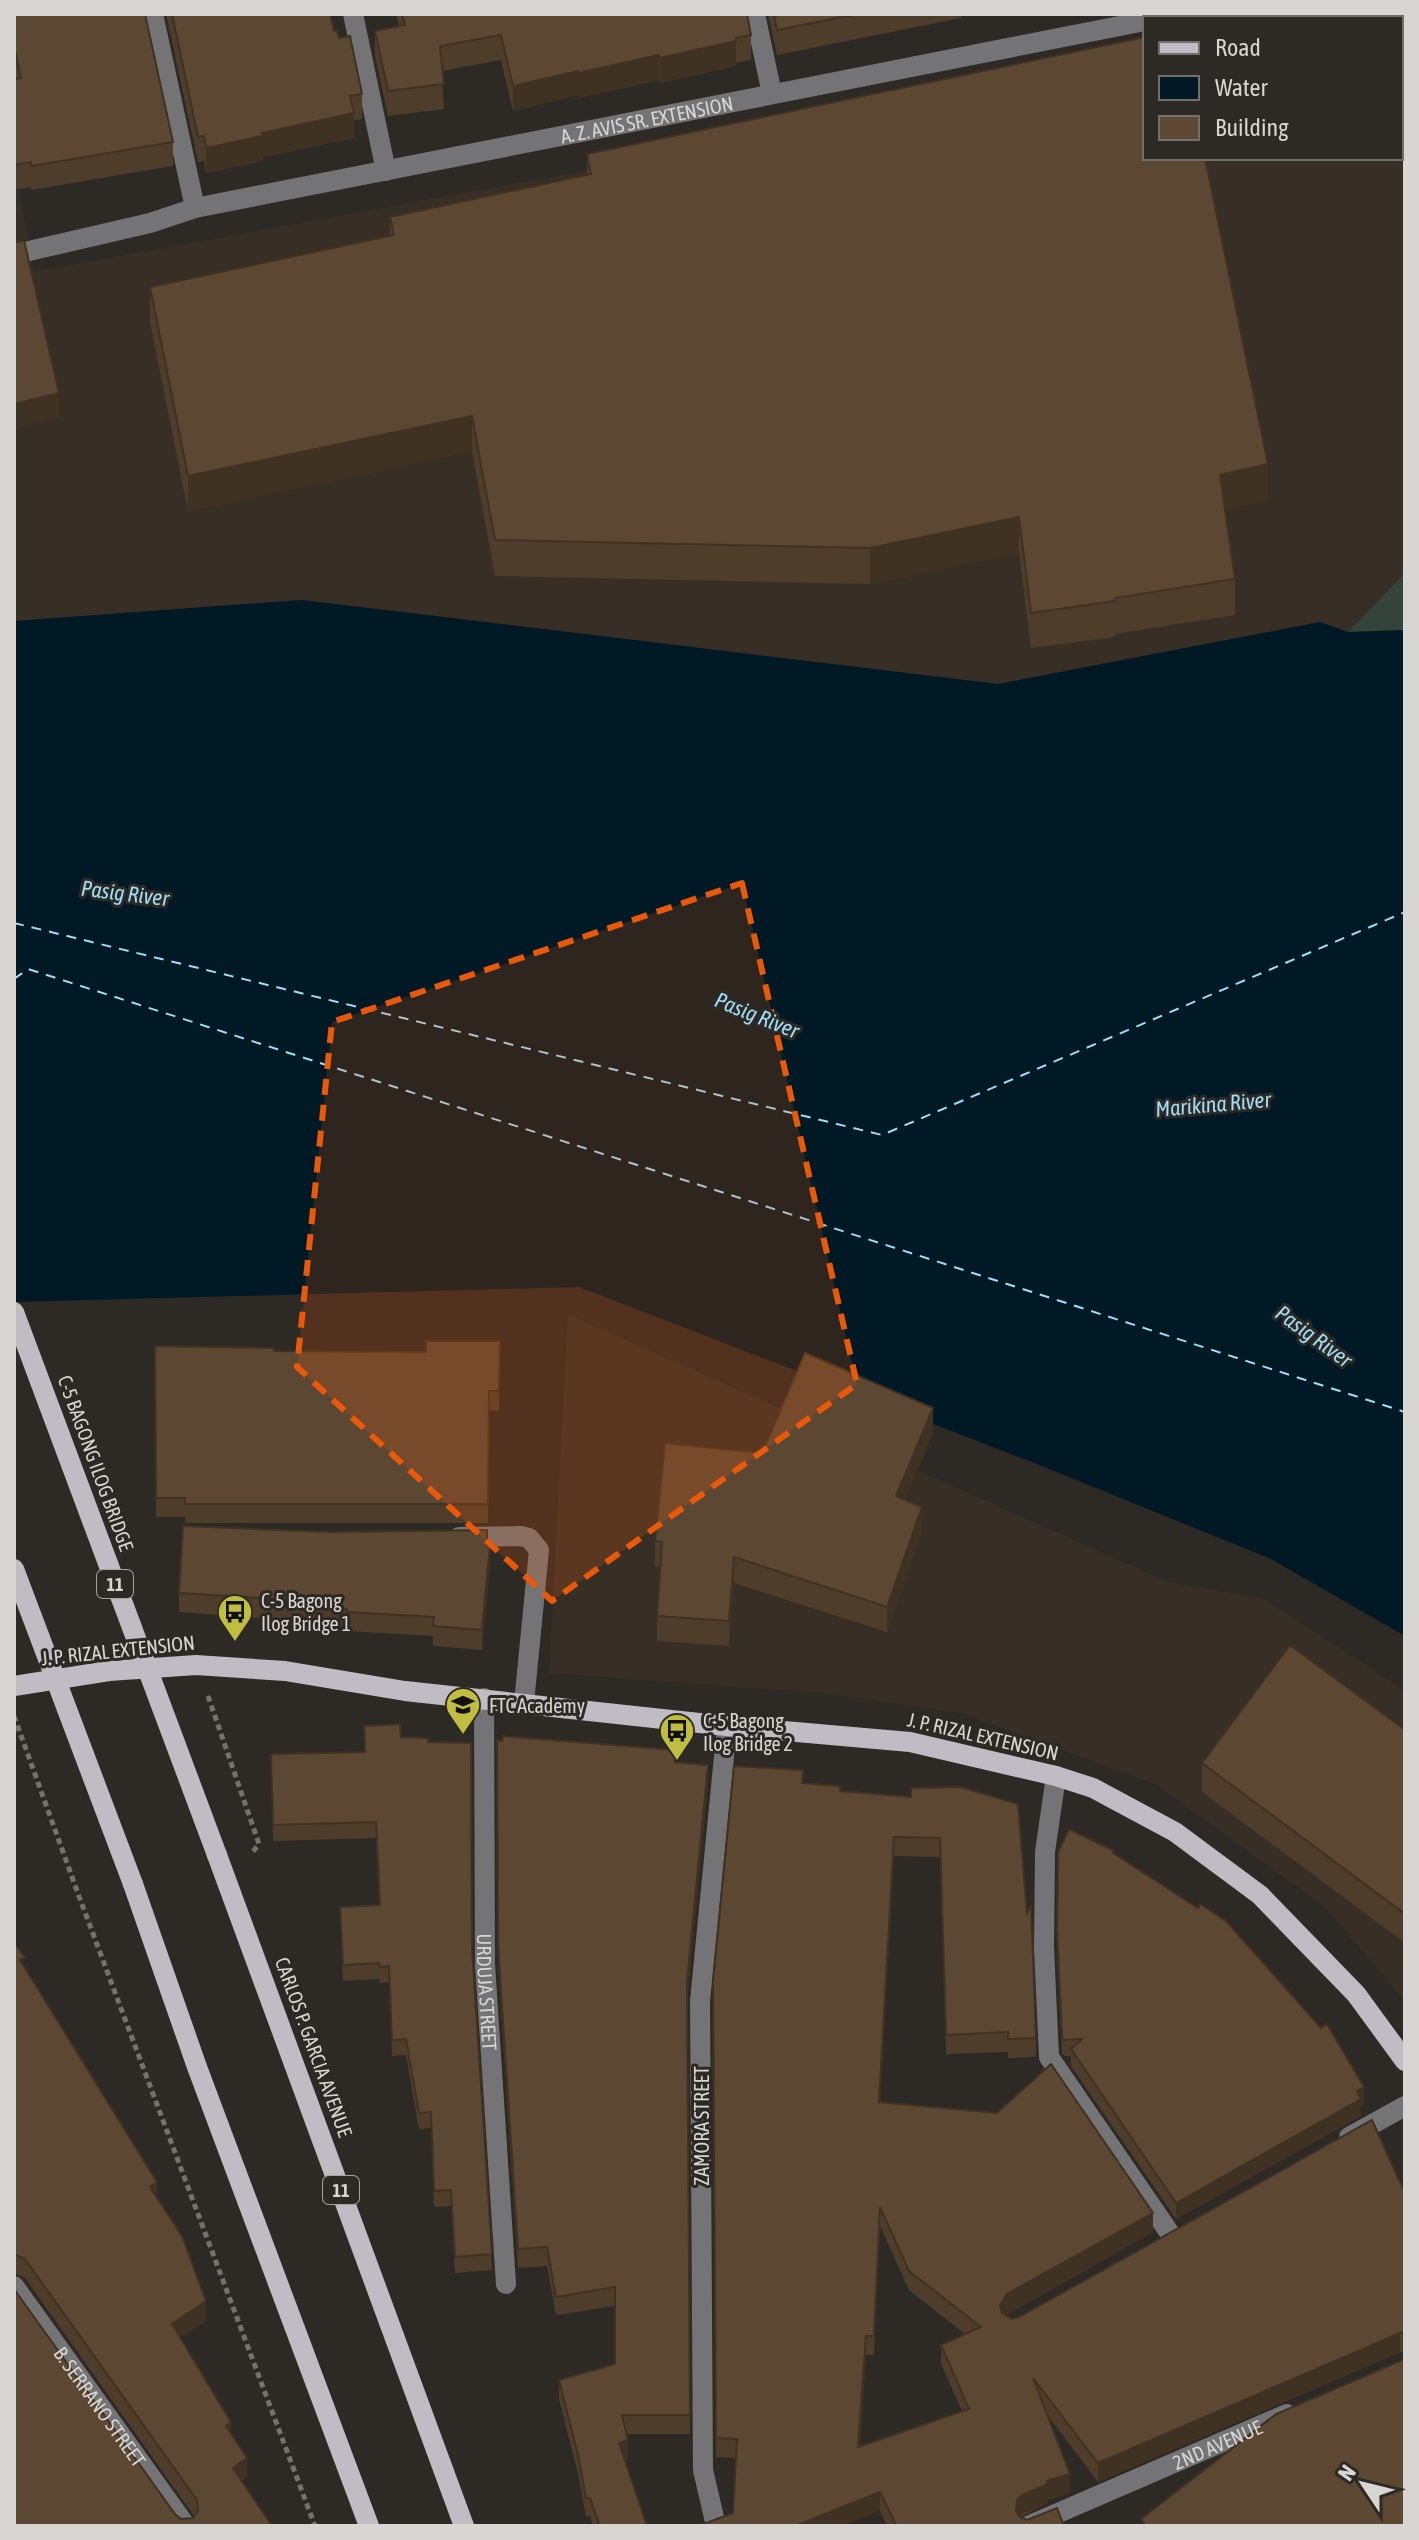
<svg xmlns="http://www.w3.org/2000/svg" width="1419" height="2540" viewBox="0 0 1419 2540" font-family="'Asap Condensed',sans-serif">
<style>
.built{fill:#372f26}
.green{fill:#34443c}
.water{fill:#001924}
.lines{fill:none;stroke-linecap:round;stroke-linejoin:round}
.ferry{stroke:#9fdef7;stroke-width:2;stroke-dasharray:10 8;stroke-linecap:butt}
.path{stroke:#75716e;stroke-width:5;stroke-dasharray:6 4;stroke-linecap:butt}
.minor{stroke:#747476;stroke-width:20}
.major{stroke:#bfbdc3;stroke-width:20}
.major-bridge{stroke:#bfbdc3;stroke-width:20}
.wall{fill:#4e3d2b;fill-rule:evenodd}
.shaded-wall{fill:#403223}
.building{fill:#5b4732;stroke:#403223;stroke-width:2;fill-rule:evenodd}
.marked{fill:#e8590c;fill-opacity:0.2;stroke:#e8590c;stroke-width:6;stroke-dasharray:16 10;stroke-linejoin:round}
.labels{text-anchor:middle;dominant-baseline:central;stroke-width:6;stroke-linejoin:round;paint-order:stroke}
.shield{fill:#2d2925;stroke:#a5a29f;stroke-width:2}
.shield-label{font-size:18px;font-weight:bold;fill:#d8d6d3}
.street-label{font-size:20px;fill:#d8d6d3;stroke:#2d2925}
.poi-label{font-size:20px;fill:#d8d6d3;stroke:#2d2925;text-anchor:start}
.water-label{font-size:22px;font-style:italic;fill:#9fdef7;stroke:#2d2925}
</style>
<rect width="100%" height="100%" fill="#2d2925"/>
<g class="built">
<polygon points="1174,14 1405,14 1405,573 1348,632 1320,622 998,684 302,600 14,621 14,161 34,272 1145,68 1145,158 1401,158 1401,18 1175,18"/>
<polygon points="568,1314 1168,1582 1264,1599 1405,1691 1405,2001 1326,1908 1157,1785 961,1713 823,1693 549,1673"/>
</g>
<polygon class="green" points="1405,573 1405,630 1348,632"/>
<polygon class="water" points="302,600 998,684 1320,622 1348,632 1405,630 1405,1636 1271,1559 1037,1464 579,1287 14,1302 14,621"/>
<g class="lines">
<g class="ferry">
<polyline points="14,923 882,1135 1405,912"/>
<polyline points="14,979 28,969 1405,1412"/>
</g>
<g class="path">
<polyline points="208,1696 259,1844 251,1854"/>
<polyline points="14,1716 80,1899 315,2526"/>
</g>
<g class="minor">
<polyline points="153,14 195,208"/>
<polyline points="353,14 386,171"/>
<polyline points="755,14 772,94"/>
<path id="s1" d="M 29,251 L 150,223 L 195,208 L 1145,21"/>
<polyline points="459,1537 521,1536 529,1538 539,1550 524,1703"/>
<path id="s2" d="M 484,1698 L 485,1964 L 506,2284"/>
<polyline points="1056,1776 1045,1852 1044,1948 1049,2057 1173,2238"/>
<polyline points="1349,2137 1405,2106"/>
<path id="s3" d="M 14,2286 L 186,2526"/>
<polyline points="716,2526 703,2470 700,2001 727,1726"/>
<path id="s4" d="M 1028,2526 L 1287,2414"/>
</g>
<g class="major">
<polyline points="14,1686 109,1671 196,1665 285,1671 405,1691 727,1726 910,1742 1056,1776 1093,1788 1175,1832 1260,1895 1356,1994 1405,2061"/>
<polyline points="217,1855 464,2526"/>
<polyline points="133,1884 197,2067 369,2526"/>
</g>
<g class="major-bridge">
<polyline points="14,1312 217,1855"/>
<polyline points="14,1569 133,1884"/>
</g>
</g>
<g class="wall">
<polygon points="14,14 173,142 173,166 31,190 31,187 14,190 14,79 16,79 14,71"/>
<polygon points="166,14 330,14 334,31 339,38 362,94 362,119 354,120 354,138 263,157 263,161 206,173 204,161 198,162"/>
<polygon points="396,14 747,14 751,35 751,60 736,63 736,66 660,83 659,80 578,98 578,95 513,111 501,60 442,71 444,109 388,116 375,56 375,31 399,26"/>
<polygon points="768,14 961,14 961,18 777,55"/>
<polygon points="587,154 1268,500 1225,509 1235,579 1235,615 1115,634 1115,637 1031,648 1019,553 870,584 495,576 472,451 188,511 150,322 150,287 390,236 390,217 587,175"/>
<polygon points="500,1341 499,1411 489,1410 488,1523 185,1523 185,1517 156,1517 155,1346 274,1351 426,1352"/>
<polygon points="933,1433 905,1499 922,1532 887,1632 734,1583 729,1646 657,1641 657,1616 660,1567 655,1567 655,1541 762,1453"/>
<polygon points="487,1545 490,1565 482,1650 433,1646 433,1636 347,1631 347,1629 290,1626 290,1620 179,1612 179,1593"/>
<polygon points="364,1726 401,1737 428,1742 472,1949 492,2270 455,2273 451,2206 434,2207 431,2128 419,2129 406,2055 392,2056 389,1982 380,1983 379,1979 343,1981 340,1907 379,1905 376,1838 273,1841 271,1754 364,1752"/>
<polygon points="1405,1730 1405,1943 1202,1792 1202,1763"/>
<polygon points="497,1740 676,1762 708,1783 687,2000 690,2434 627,2434 628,2459 625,2460 647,2526 593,2526 590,2516 586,2517 578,2474 559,2399 559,2380 615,2364 615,2306 556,2315 547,2266 518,2268 498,1964"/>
<path d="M 803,1784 L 840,1791 L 911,1797 L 961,1787 L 1036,2038 L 1036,2057 L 1008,2058 L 1008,2052 L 946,2054 L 940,1857 L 894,1856 L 880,2103 L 1153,2232 L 1006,2315 L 1012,2319 L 1019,2317 L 1405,2193 L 1405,2352 L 1400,2352 L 1098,2482 L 1048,2416 L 1070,2493 L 1048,2500 L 1048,2503 L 1020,2517 L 1027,2520 L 1064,2526 L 887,2526 L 880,2511 L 733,2513 L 736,2458 L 716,2457 L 713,1982 ZM 880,2226 L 909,2290 L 965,2334 L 941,2345 L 941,2364 L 962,2411 L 860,2446 L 866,2355 L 874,2355 Z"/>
<polygon points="1058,1852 1114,1854 1364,2104 1361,2105 1361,2116 1176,2219 1071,2066 1071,2056 1064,2056 1062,2053 1057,1948"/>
<polygon points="14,1943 25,1968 157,2197 206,2321 180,2338 231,2434 247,2477 242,2481 272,2526 14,2526 175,2514 181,2519 193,2518 194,2516 25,2278 14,2273"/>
</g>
<g class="shaded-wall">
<polygon points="736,41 736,66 660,83 660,58"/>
<polygon points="659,55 659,80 578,98 578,73"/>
<polygon points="578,71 578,95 513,111 513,86"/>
<polygon points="354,113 354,138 263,157 263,161 206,173 206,148 262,133"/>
<polygon points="59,393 59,418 14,429 14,404"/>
<polygon points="472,416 472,451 188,511 188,476"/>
<polygon points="1268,464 1268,500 1220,510 1220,475"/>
<polygon points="1019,517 1019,553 870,584 870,548"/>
<polygon points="933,1408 933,1433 896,1521 896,1496"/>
<polygon points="922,1507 922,1532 887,1632 887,1607"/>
<polygon points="490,1546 490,1565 482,1650 482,1630"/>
<polygon points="734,1557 734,1583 729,1646 729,1621"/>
<polygon points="708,1765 708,1783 687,2001 687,1982"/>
<polygon points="894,1837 894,1856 879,2122 879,2102"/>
<polygon points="1364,2087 1364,2104 1361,2105 1361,2116 1176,2219 1176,2203"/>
<polygon points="157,2182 157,2202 150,2187"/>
<polygon points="880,2207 880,2226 874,2355 874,2336"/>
<polygon points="1153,2213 1153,2232 1007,2314 1000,2324 1000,2305 1007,2294"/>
<polygon points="206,2301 206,2321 172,2343 172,2324"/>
<polygon points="1400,2333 1400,2352 1098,2482 1098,2463"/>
<polygon points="866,2336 866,2355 858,2466 858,2447"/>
<polygon points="231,2422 231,2441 226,2426"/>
<polygon points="628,2440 628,2459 619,2462 619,2443"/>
<polygon points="247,2458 247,2477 233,2487 233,2468"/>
<polygon points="1070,2474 1070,2493 1048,2500 1048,2503 1022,2514 1017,2519 1016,2511 1017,2500 1022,2495 1047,2481"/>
<polygon points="880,2492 880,2511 842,2526 795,2526"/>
</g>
<g class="building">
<polygon points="14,14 145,14 173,142 31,166 31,162 14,165 14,79 21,78 14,46"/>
<polygon points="172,14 330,14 334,31 337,30 339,38 350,36 362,94 350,96 354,113 262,133 263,136 206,148 204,136 198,137"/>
<polygon points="402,14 747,14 751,35 736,38 736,41 660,58 659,55 578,73 578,71 513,86 501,35 440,46 444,84 388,91 375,31 405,25"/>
<polygon points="774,14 857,14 777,30"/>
<polygon points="1145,37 1145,158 1205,158 1268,464 1220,475 1235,579 1115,598 1115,601 1031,613 1019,517 870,548 495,540 472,416 188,476 150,287 394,235 390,217 591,174 587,154"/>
<polygon points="24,240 59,393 14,404 14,243"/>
<polygon points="426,1341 500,1341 499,1391 489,1391 488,1504 185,1504 185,1498 156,1498 155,1346 274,1348 274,1351 426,1352"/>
<polygon points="805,1353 933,1408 896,1496 922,1507 887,1607 734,1557 729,1621 657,1616 662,1542 655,1541 665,1443 762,1453"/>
<polygon points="183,1526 331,1532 487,1530 487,1545 490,1546 482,1630 433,1626 434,1617 347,1612 347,1609 290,1606 291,1600 179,1593"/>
<polygon points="1290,1645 1405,1730 1405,1914 1202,1763"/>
<polygon points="400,1724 401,1737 428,1738 428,1742 471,1743 472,1949 492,2254 455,2257 451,2190 434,2191 431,2112 419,2113 406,2039 392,2040 389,1966 380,1967 379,1963 343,1965 340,1907 380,1905 376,1822 273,1825 271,1754 365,1752 364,1726"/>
<polygon points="503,1736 676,1750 675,1762 708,1765 687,1982 690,2415 622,2415 628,2440 619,2443 647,2526 600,2526 590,2498 586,2498 578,2455 559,2380 615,2364 615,2287 556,2297 547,2247 518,2249 498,1945 497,1740 502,1741"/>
<path d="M 734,1766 L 803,1770 L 802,1783 L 840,1786 L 840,1791 L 911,1797 L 911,1788 L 961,1787 L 1018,1804 L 1027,1913 L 1031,1905 L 1036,2038 L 1008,2039 L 1008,2032 L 946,2035 L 940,1838 L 894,1837 L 879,2102 L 997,2113 L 1051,2064 L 1153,2213 L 1007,2294 L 1000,2305 L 1002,2313 L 1012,2319 L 1019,2317 L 1372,2120 L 1405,2193 L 1405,2332 L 1400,2333 L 1098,2463 L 1033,2378 L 1070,2474 L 1047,2481 L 1048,2484 L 1022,2495 L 1017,2500 L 1016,2511 L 1020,2517 L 1027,2520 L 1057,2508 L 1064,2526 L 890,2526 L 895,2523 L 880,2492 L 795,2526 L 698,2526 L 733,2513 L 737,2439 L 716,2438 L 713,1982 ZM 880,2207 L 909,2271 L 981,2327 L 941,2345 L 969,2409 L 858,2447 L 866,2336 L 874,2336 Z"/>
<polygon points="1069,1829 1114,1851 1113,1853 1198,1908 1200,1904 1226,1921 1321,2028 1327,2024 1364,2087 1357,2091 1361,2099 1176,2203 1071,2049 1082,2039 1064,2040 1062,2036 1057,1931 1058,1852"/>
<polygon points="14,1943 25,1957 20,1960 157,2182 150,2187 182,2236 206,2301 172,2324 231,2422 226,2426 247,2458 233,2468 272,2526 14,2526 14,2289 175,2514 181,2519 193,2518 198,2511 197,2500 25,2259 14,2254"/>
<polygon points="1405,2359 1405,2526 1146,2526 1141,2519 1276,2414"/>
</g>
<path class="marked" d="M 742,883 L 857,1384 L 552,1601 L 297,1367 L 332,1022 Z"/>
<defs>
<symbol id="bus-pin" viewBox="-11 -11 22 30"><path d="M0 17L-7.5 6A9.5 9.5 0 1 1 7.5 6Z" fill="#c0be40" stroke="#2d2925"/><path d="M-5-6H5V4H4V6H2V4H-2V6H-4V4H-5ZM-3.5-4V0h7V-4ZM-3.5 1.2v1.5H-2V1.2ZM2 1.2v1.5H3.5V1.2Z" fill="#111"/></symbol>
<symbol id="school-pin" viewBox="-11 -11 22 30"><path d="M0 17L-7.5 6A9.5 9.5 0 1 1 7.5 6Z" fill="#c0be40" stroke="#2d2925"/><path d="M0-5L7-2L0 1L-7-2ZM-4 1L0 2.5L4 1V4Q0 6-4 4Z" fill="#111"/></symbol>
</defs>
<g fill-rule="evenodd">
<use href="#bus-pin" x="215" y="1592" width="40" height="54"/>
<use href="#school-pin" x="443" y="1685" width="40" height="54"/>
<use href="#bus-pin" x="657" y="1711" width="40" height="54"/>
</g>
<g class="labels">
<g class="shield">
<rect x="97" y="1570" width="36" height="28" rx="6"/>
<rect x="323" y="2176" width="36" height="28" rx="6"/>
</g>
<g class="shield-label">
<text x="115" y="1584">11</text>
<text x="341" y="2190">11</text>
</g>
<g class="street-label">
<text stroke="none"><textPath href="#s1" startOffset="632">A. Z. AVIS SR. EXTENSION</textPath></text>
<text transform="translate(96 1463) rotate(70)">C-5 BAGONG ILOG BRIDGE</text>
<text transform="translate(118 1650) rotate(-6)">J. P. RIZAL EXTENSION</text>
<text transform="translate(983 1736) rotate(13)">J. P. RIZAL EXTENSION</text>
<text stroke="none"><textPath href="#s2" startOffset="294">URDUJA STREET</textPath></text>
<text transform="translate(314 2047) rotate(70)">CARLOS P. GARCIA AVENUE</text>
<text transform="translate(701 2126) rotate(-90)">ZAMORA STREET</text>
<text stroke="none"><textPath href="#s3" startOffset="148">B. SERRANO STREET</textPath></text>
<text stroke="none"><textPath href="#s4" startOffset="206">2ND AVENUE</textPath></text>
</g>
<g class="poi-label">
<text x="261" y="1600">C-5 Bagong<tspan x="261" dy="23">Ilog Bridge 1</tspan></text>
<text x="489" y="1705">FTC Academy</text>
<text x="703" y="1720">C-5 Bagong<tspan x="703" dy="23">Ilog Bridge 2</tspan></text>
</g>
<g class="water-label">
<text transform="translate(125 893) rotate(7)">Pasig River</text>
<text transform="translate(757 1015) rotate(22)">Pasig River</text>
<text transform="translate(1213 1104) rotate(-5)">Marikina River</text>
<text transform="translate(1314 1336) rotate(36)">Pasig River</text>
</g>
</g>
<rect width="1419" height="2540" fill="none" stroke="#d8d6d3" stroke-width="32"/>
<rect x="1143" y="16" width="260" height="144" fill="#2d2925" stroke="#716e6b" stroke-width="2"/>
<rect x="1159" y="42" width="40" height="12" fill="#bfbdc3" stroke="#716e6b" stroke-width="2"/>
<text x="1215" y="56" font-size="24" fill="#d8d6d3">Road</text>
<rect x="1159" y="76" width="40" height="24" fill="#001924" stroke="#716e6b" stroke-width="2"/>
<text x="1215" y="96" font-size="24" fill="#d8d6d3">Water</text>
<rect x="1159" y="116" width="40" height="24" fill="#5b4732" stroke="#716e6b" stroke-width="2"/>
<text x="1215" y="136" font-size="24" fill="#d8d6d3">Building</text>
<g transform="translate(1363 2484) rotate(305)" stroke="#2d2925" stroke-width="6" paint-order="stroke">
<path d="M0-6L14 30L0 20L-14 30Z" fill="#d8d6d3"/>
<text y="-12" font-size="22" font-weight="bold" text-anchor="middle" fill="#d8d6d3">N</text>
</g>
</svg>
